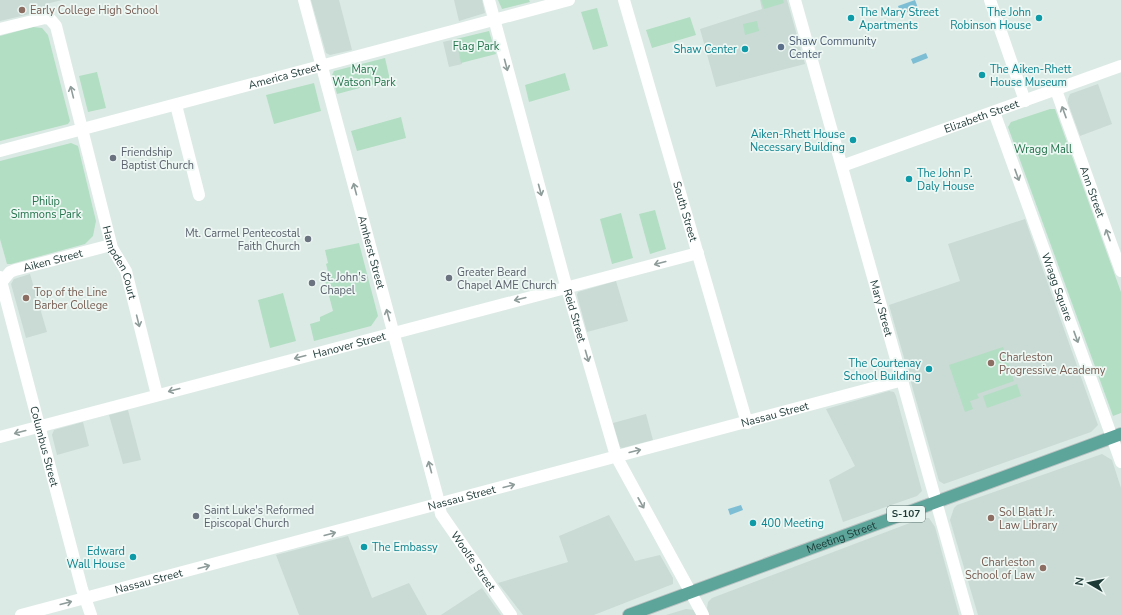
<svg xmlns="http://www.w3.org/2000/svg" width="1121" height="615" viewBox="0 0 1121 615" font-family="'Nunito Sans',sans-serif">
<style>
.built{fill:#cadad5}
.green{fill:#b2dec3}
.water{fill:#7ebed5}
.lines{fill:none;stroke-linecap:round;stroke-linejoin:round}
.primary-casing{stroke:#bbc4c3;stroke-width:14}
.minor{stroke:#fff;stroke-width:12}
.tertiary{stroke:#fff;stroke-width:12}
.primary{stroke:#5da49a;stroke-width:12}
.oneway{stroke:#8e9c9a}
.education-dot{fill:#8d6e63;stroke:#edf7f3;stroke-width:1.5}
.culture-dot{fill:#0f9aa8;stroke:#edf7f3;stroke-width:1.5}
.service-dot{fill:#5c6f8a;stroke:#edf7f3;stroke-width:1.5}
.worship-dot{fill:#6b7280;stroke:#edf7f3;stroke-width:1.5}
.labels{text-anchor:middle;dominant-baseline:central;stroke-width:3.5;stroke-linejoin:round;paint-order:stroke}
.shield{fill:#edf7f3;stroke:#5b736f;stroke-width:1}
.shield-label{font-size:10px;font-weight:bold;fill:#1d3a36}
.education-label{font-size:11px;fill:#785e54;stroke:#edf7f3;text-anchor:start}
.culture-label{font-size:11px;fill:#0d838f;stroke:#edf7f3;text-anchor:start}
.service-label{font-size:11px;fill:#4e5e75;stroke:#edf7f3;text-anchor:start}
.park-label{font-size:11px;fill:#24744c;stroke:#edf7f3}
.street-label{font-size:11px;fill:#1d3a36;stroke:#edf7f3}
.worship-label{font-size:11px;fill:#5b616d;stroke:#edf7f3;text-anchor:start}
</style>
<rect width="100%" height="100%" fill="#dceae5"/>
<g class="built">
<polygon points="0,0 62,0 46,4 47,10 0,21"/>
<polygon points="311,0 339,0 352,50 330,55 326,53"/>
<polygon points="454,0 482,0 485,13 459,21"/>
<polygon points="760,0 787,0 805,64 716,87 700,29 762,9"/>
<polygon points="456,39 462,64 449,67 443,42"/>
<polygon points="1098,84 1112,124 1080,136 1068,103 1068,99 1070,94"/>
<polygon points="1025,219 1098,425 1091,432 944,484 939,481 889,305 960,281 948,244"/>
<polygon points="30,274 47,332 26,338 11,284 14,279"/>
<polygon points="616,281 628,321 587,332 577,295 578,292"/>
<polygon points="889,391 894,392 896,396 922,491 917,496 843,522 829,480 855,466 826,409"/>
<polygon points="128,410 141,460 123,464 109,415"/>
<polygon points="646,414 653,440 622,448 620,447 613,423"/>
<polygon points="83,422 89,446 57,455 52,435 54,430"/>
<polygon points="1102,454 1112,460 1121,488 1121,615 978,615 950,520 954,508 957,505"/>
<polygon points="609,515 635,561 660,555 673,578 673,584 594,615 523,615 498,583 568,562 559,536"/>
<polygon points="923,518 929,518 935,527 959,615 709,615 707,608 708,602 712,598"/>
<polygon points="348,536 372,598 409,583 427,615 299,615 276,555"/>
<polygon points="482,588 501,615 441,615"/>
<polygon points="686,609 695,610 698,615 666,615"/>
</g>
<g class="green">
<polygon points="498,0 529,0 530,2 502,9"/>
<polygon points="761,0 783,0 784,3 764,9"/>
<polygon points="597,8 608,46 593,50 581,12"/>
<polygon points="690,17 696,35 652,48 646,30"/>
<polygon points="757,21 759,31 745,35 743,24"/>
<polygon points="33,27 42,28 48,35 70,121 68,124 0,141 0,36"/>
<polygon points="489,31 496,54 461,63 456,39"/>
<polygon points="385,58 390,80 337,94 332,75 334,71"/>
<polygon points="97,72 106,108 88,112 79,76"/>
<polygon points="565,73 570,90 529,102 525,85"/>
<polygon points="314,83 321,111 274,124 266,95"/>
<polygon points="1050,109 1055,109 1121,292 1121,413 1113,416 1008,127 1011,122"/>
<polygon points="401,117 406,138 357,151 351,131"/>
<polygon points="71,143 78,146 96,221 93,236 85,244 11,264 7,264 0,239 0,161"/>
<polygon points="655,210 666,249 650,254 639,214"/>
<polygon points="621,213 633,258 612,264 600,219"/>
<polygon points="359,243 378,316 371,326 314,341 310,324 320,321 320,317 333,311 323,273 328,272 326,264 328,263 325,250"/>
<polygon points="283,293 296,341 270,348 258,300"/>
<polygon points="1003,347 1014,381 977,394 979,398 970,401 973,409 965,412 949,365"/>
<polygon points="1017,384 1021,396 987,408 983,396"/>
</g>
<g class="water">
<polygon points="915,0 918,8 901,14 898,6"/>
<polygon points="926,53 928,58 913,64 911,59"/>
<polygon points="741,505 743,510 730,515 728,509"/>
</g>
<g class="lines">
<defs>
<g id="primary">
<path id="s14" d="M 629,615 L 1121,434"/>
</g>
</defs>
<use href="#primary" class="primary-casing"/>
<g class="minor">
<path id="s1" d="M 304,0 L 437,495 L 441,514 L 511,615"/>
<path id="s2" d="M 489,0 L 564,278 L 616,456 L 703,615"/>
<path id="s3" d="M 624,0 L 747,423"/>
<path id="s4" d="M 795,0 L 968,615"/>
<polyline points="990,0 1025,101"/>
<path id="s5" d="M 0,29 L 45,18 L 50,19 L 56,26 L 112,248 L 126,271 L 157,395"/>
<path id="s6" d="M 1056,90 L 1121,271"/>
<polyline points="176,105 199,195"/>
<path id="s7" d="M 994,112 L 1121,462"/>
<path id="s8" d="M 0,151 L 569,0"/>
<path id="s9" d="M 842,166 L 1121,66"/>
<path id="s10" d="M 0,284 L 10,272 L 15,270 L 111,245"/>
<path id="s11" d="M 0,437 L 698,253"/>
<path id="s12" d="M 21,615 L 903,380"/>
</g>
<path class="tertiary" id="s13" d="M 0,277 L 82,589 L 91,615"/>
<use href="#primary" class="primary"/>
</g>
<defs><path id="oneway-shaft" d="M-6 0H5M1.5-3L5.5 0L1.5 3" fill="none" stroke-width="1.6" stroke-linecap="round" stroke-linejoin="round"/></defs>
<g class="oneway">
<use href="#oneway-shaft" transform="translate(506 65) rotate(75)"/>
<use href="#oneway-shaft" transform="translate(72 92) rotate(-104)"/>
<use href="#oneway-shaft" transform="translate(1064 112) rotate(-110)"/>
<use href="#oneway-shaft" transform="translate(1017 175) rotate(70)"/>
<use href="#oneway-shaft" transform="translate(355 189) rotate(-105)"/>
<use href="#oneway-shaft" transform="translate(540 190) rotate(75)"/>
<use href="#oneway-shaft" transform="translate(1108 235) rotate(-110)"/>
<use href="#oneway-shaft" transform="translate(660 263) rotate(165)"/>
<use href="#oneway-shaft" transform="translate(520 299) rotate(166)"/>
<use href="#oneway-shaft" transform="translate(388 315) rotate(-105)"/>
<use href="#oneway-shaft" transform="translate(138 321) rotate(76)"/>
<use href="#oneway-shaft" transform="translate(1076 337) rotate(70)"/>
<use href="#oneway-shaft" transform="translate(587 356) rotate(74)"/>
<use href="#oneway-shaft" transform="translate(300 357) rotate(165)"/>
<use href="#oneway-shaft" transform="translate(174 390) rotate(165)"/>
<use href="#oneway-shaft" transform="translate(20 432) rotate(165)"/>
<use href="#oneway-shaft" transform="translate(635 451) rotate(-14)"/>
<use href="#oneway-shaft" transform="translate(430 467) rotate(-105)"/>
<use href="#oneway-shaft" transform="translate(509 486) rotate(-15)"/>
<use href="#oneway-shaft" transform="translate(641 503) rotate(61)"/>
<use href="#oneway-shaft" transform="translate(330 534) rotate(-15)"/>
<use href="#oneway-shaft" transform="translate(204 567) rotate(-15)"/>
<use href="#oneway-shaft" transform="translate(66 603) rotate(-15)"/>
</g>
<g class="education-dot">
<circle cx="22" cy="10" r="4"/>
<circle cx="26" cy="298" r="4"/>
<circle cx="991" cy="363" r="4"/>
<circle cx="991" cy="518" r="4"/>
<circle cx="1043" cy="568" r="4"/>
</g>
<g class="culture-dot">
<circle cx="851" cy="18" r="4"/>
<circle cx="1039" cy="18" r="4"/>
<circle cx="745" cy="49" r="4"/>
<circle cx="982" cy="75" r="4"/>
<circle cx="853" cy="140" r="4"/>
<circle cx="909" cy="179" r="4"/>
<circle cx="929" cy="369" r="4"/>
<circle cx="753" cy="523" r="4"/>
<circle cx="364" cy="547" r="4"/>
<circle cx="133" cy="557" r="4"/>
</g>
<circle class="service-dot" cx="781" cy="47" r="4"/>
<g class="worship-dot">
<circle cx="113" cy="158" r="4"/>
<circle cx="308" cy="239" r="4"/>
<circle cx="449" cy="278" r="4"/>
<circle cx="312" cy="283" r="4"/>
<circle cx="196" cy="516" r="4"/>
</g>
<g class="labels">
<rect class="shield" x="887" y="506" width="38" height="16" rx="3"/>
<g class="shield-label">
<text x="906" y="514">S-107</text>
</g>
<g class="education-label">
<text x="30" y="10">Early College High School</text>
<text x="34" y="292">Top of the Line<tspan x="34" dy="13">Barber College</tspan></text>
<text x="999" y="357">Charleston<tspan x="999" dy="13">Progressive Academy</tspan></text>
<text x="999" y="512">Sol Blatt Jr.<tspan x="999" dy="13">Law Library</tspan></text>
<text x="1035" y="562" text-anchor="end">Charleston<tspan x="1035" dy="13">School of Law</tspan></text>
</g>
<g class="culture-label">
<text x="859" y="12">The Mary Street<tspan x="859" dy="13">Apartments</tspan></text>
<text x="1031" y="12" text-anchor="end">The John<tspan x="1031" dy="13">Robinson House</tspan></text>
<text x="737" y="49" text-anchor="end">Shaw Center</text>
<text x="990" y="69">The Aiken-Rhett<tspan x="990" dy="13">House Museum</tspan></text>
<text x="845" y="134" text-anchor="end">Aiken-Rhett House<tspan x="845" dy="13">Necessary Building</tspan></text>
<text x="917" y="173">The John P.<tspan x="917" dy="13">Daly House</tspan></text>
<text x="921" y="363" text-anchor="end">The Courtenay<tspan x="921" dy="13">School Building</tspan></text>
<text x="761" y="523">400 Meeting</text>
<text x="372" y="547">The Embassy</text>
<text x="125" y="551" text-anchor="end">Edward<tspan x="125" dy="13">Wall House</tspan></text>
</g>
<g class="service-label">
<text x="789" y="41">Shaw Community<tspan x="789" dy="13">Center</tspan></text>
</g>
<g class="park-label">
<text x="476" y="46">Flag Park</text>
<text x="364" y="69">Mary<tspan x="364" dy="13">Watson Park</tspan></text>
<text x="1043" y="149">Wragg Mall</text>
<text x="46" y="201">Philip<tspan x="46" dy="13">Simmons Park</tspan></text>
</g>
<g class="street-label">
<text stroke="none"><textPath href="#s8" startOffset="294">America Street</textPath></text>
<text stroke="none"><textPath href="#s9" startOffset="148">Elizabeth Street</textPath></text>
<text stroke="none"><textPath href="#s6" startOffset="108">Ann Street</textPath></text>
<text stroke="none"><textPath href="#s3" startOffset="220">South Street</textPath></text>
<text stroke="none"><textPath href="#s1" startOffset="261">Amherst Street</textPath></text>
<text stroke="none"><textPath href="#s10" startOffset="60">Aiken Street</textPath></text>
<text stroke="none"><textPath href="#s5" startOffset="306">Hampden Court</textPath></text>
<text stroke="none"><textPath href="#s7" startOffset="186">Wragg Square</textPath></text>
<text stroke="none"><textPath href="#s4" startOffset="320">Mary Street</textPath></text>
<text stroke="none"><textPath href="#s2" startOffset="327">Reid Street</textPath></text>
<text stroke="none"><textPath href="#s11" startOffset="361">Hanover Street</textPath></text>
<text stroke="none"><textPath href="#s12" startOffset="780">Nassau Street</textPath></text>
<text stroke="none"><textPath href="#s13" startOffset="175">Columbus Street</textPath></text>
<text stroke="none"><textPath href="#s12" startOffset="456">Nassau Street</textPath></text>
<text stroke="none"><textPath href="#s14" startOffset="226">Meeting Street</textPath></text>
<text stroke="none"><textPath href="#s1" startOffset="589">Woolfe Street</textPath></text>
<text stroke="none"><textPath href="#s12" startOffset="132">Nassau Street</textPath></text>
</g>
<g class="worship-label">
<text x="121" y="152">Friendship<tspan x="121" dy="13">Baptist Church</tspan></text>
<text x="300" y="233" text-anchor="end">Mt. Carmel Pentecostal<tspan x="300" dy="13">Faith Church</tspan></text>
<text x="457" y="272">Greater Beard<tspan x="457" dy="13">Chapel AME Church</tspan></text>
<text x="320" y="277">St. John's<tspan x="320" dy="13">Chapel</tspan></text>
<text x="204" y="510">Saint Luke's Reformed<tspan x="204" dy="13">Episcopal Church</tspan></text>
</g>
</g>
<g transform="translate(1089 583) rotate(279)" stroke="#edf7f3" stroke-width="3" paint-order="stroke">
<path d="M0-3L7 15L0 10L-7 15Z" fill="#1d3a36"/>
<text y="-6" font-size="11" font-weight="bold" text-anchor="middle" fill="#1d3a36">N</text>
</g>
</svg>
